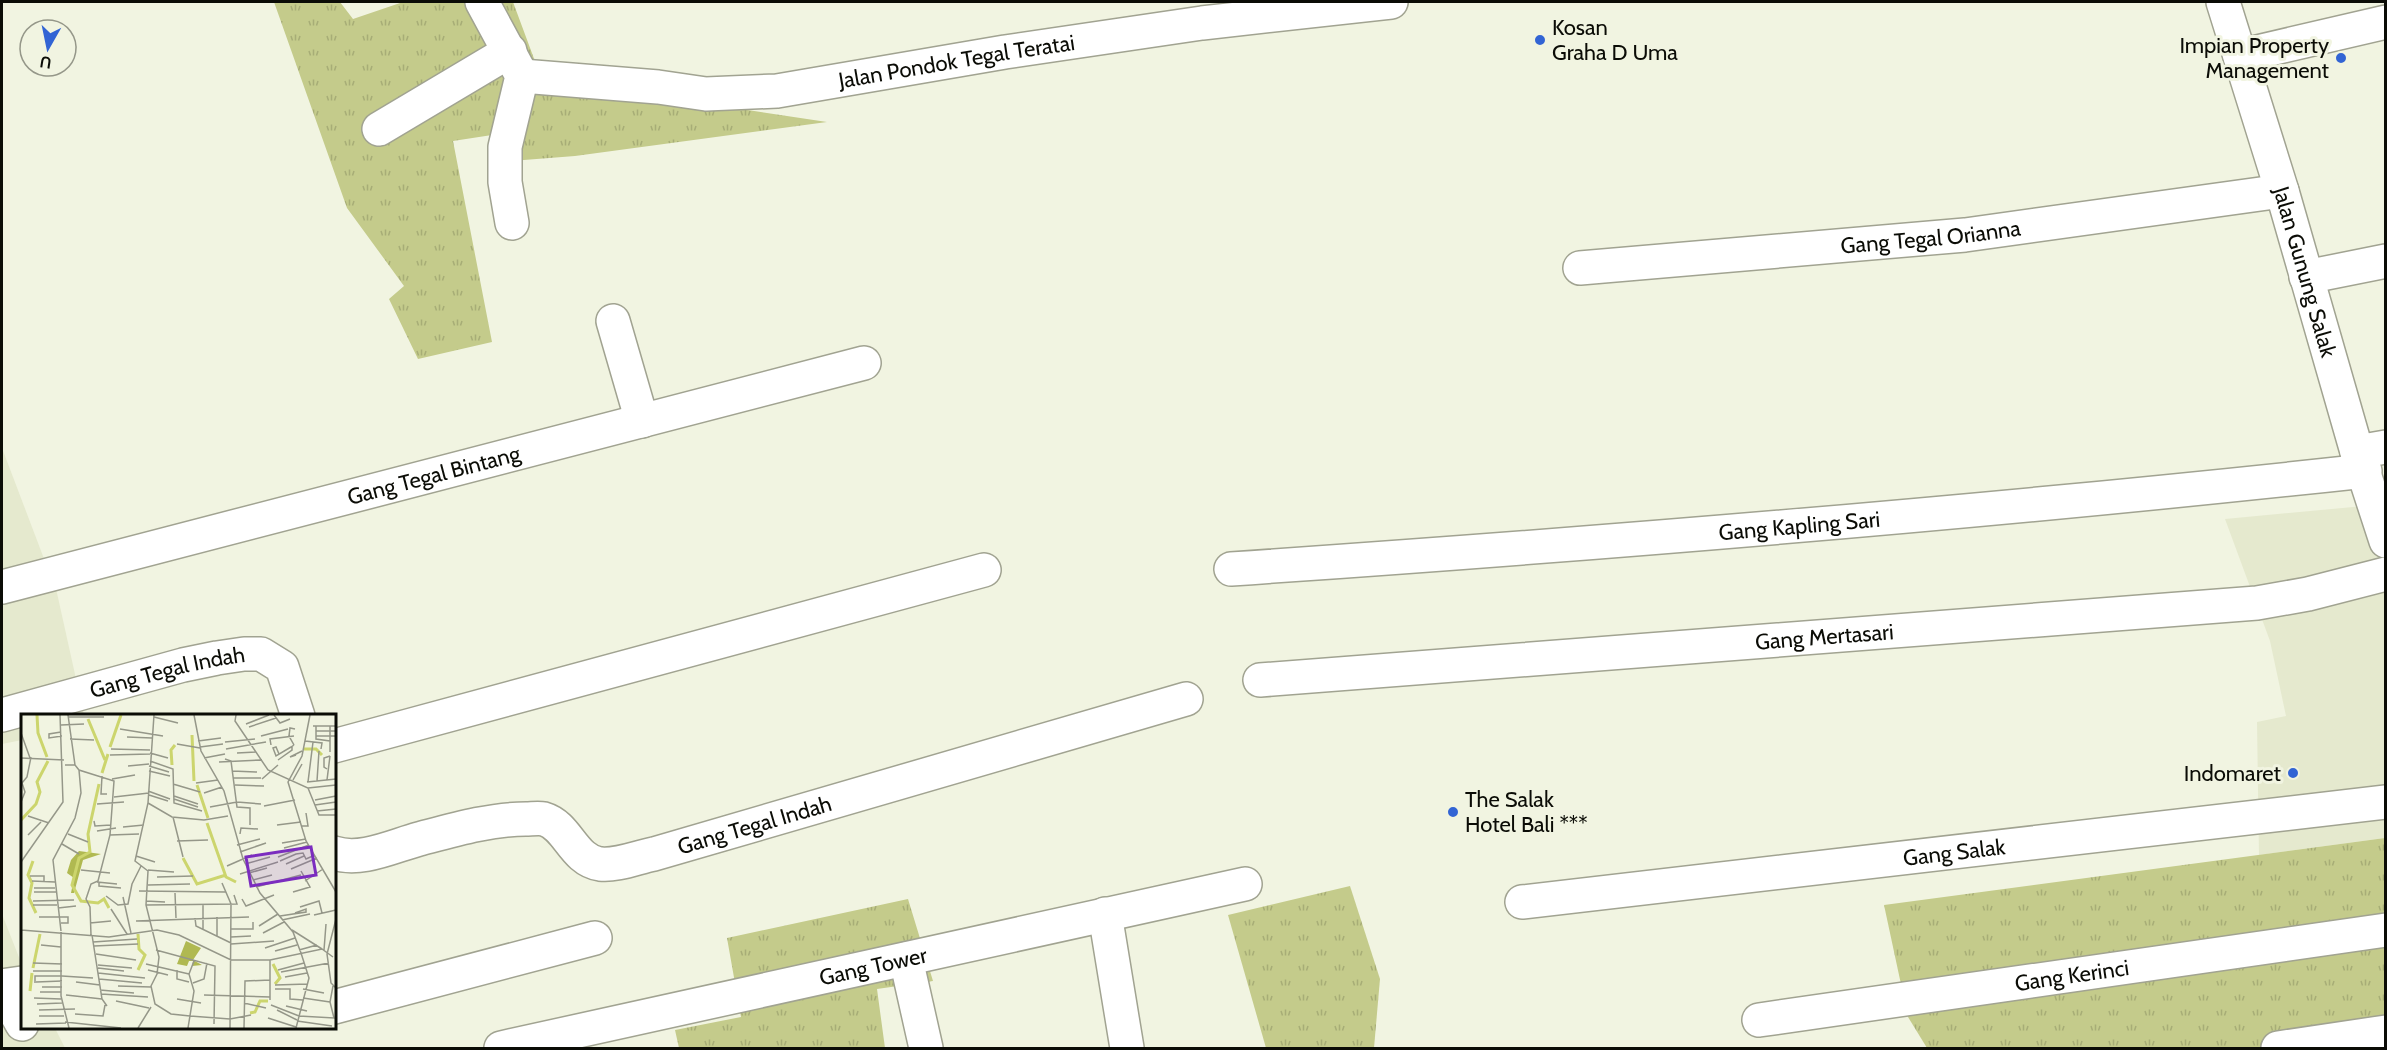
<svg xmlns="http://www.w3.org/2000/svg" width="2387" height="1050" viewBox="0 0 2387 1050" font-family="Cabin,sans-serif">
<style>
.built{fill:#e5e9ce}
.grass{fill:url(#grass-tufts)}
.lines{fill:none;stroke-linecap:round;stroke-linejoin:round}
.minor-casing{stroke:#a1a391;stroke-width:36}
.tertiary-casing{stroke:#a1a391;stroke-width:36}
.minor{stroke:#fff;stroke-width:33}
.tertiary{stroke:#fff;stroke-width:33}
.poi-dot{fill:#3264d4;stroke:#f1f4e1;stroke-width:2}
.labels{text-anchor:middle;dominant-baseline:central;stroke-width:6;stroke-linejoin:round;paint-order:stroke}
.poi-label{font-size:22px;fill:#0b0c06;stroke:#f1f4e1;text-anchor:start}
.street-label{font-size:22px;fill:#0b0c06;stroke:#f1f4e1}
.inset-river{fill:none;stroke:#ccd56d;stroke-width:3}
.inset-road{fill:none;stroke:#959789;stroke-width:1.5}
.view{fill:#7b2cbf;fill-opacity:0.15;stroke:#7b2cbf;stroke-width:3}
.inset-edge{fill:none;stroke:#0b0c06;stroke-width:3}
</style>
<defs>
<pattern id="grass-tufts" width="24" height="20" patternUnits="userSpaceOnUse" patternTransform="scale(1.5)"><rect width="24" height="20" fill="#c4cb8b"/><path d="M3 7l-1-3M5 7V3M7 7l1-3M15 17l-1-3M17 17v-4M19 17l1-3" fill="none" stroke="#a7ad76"/></pattern>
</defs>
<rect width="100%" height="100%" fill="#f1f4e1"/>
<g class="built">
<polygon points="2,448 57,593 84,715 22,716 22,740 2,744"/>
<polygon points="2385,504 2385,838 2259,855 2257,722 2286,716 2270,641 2225,519"/>
<polygon points="2,914 22,965 22,1028 55,1028 65,1048 2,1048"/>
</g>
<g class="grass">
<polygon points="274,2 340,2 353,19 403,2 513,2 546,91 715,105 827,122 575,156 511,161 505,133 453,141 492,342 418,359 389,299 404,286 347,208"/>
<polygon points="2385,838 2385,1048 1927,1048 1908,1017 1884,905"/>
<polygon points="1350,886 1380,979 1374,1048 1266,1048 1228,915"/>
<polygon points="908,899 933,981 877,989 885,1048 679,1048 675,1030 741,1017 727,938"/>
</g>
<g class="lines">
<defs>
<g id="minor">
<polyline points="482,2 522,76 505,147 505,182 512,223"/>
<polyline points="2240,56 2386,22"/>
<path id="s1" d="M 522,76 L 658,87 L 706,94 L 777,91 L 1005,52 L 1202,23 L 1391,2"/>
<polyline points="379,129 510,51"/>
<path id="s2" d="M 1580,268 L 1965,235 L 2282,191"/>
<polyline points="2306,277 2386,261"/>
<polyline points="613,321 642,421"/>
<polyline points="2357,452 2386,447"/>
<path id="s3" d="M 1231,569 C 1610,543 1988,512 2365,471"/>
<path id="s4" d="M 2,587 L 864,363"/>
<path id="s5" d="M 1260,680 L 2257,603 L 2308,594 L 2386,574"/>
<path id="s6" d="M 2,715 L 183,665 L 217,658 L 244,654 L 261,654 L 282,667 L 298,716"/>
<polyline points="334,746 984,570"/>
<path id="s7" d="M 334,853 C 361,862 393,846 419,839 C 453,830 490,819 526,819 C 531,819 539,818 544,819 C 568,826 573,860 600,864 C 617,866 638,857 654,854 L 1186,699"/>
<path id="s8" d="M 1522,902 L 2386,802"/>
<polyline points="1105,914 1127,1048"/>
<polyline points="906,959 926,1048"/>
<polyline points="2,986 22,983"/>
<polyline points="334,1007 595,938"/>
<path id="s9" d="M 1759,1020 L 2386,930"/>
<path id="s10" d="M 501,1048 L 1245,884"/>
<polyline points="2278,1048 2386,1032"/>
</g>
<g id="tertiary">
<path id="s11" d="M 2223,2 L 2282,191 L 2357,452 L 2386,541"/>
<polyline points="2,988 22,1024"/>
</g>
</defs>
<use href="#minor" class="minor-casing"/>
<use href="#tertiary" class="tertiary-casing"/>
<use href="#minor" class="minor"/>
<use href="#tertiary" class="tertiary"/>
</g>
<g class="poi-dot">
<circle cx="1540" cy="40" r="6"/>
<circle cx="2341" cy="58" r="6"/>
<circle cx="2293" cy="773" r="6"/>
<circle cx="1453" cy="812" r="6"/>
</g>
<g class="labels">
<g class="poi-label">
<text x="1552" y="27">Kosan<tspan x="1552" dy="25">Graha D Uma</tspan></text>
<text x="2329" y="45" text-anchor="end">Impian Property<tspan x="2329" dy="25">Management</tspan></text>
<text x="2281" y="773" text-anchor="end">Indomaret</text>
<text x="1465" y="799">The Salak<tspan x="1465" dy="25">Hotel Bali ***</tspan></text>
</g>
<g class="street-label">
<text stroke="none"><textPath href="#s1" startOffset="438">Jalan Pondok Tegal Teratai</textPath></text>
<text stroke="none"><textPath href="#s2" startOffset="352">Gang Tegal Orianna</textPath></text>
<text stroke="none"><textPath href="#s11" startOffset="282">Jalan Gunung Salak</textPath></text>
<text stroke="none"><textPath href="#s4" startOffset="446">Gang Tegal Bintang</textPath></text>
<text stroke="none"><textPath href="#s3" startOffset="570">Gang Kapling Sari</textPath></text>
<text stroke="none"><textPath href="#s5" startOffset="566">Gang Mertasari</textPath></text>
<text stroke="none"><textPath href="#s6" startOffset="171">Gang Tegal Indah</textPath></text>
<text stroke="none"><textPath href="#s7" startOffset="448">Gang Tegal Indah</textPath></text>
<text stroke="none"><textPath href="#s8" startOffset="435">Gang Salak</textPath></text>
<text stroke="none"><textPath href="#s10" startOffset="381">Gang Tower</textPath></text>
<text stroke="none"><textPath href="#s9" startOffset="316">Gang Kerinci</textPath></text>
</g>
</g>
<g transform="translate(21 714)">
<rect width="315" height="315" fill="#f1f4e1"/>
<path d="M 58,137 L 80,140 L 62,146 L 53,179 L 50,179 L 53,164 L 46,159 L 50,146 ZM 165,227 L 180,234 L 172,246 L 181,251 L 171,252 L 172,247 L 168,247 L 166,252 L 156,250 Z" fill="#b0b951"/>
<path class="inset-river" d="M 16,1 L 17,19 L 26,43M 67,5 L 84,46M 171,21 L 173,67M 89,33 L 100,1M 283,35 L 295,35 L 301,41M 151,51 L 150,36 L 154,31M 81,59 L 87,40M 78,70 L 67,120 L 69,138 L 58,144 L 51,171 L 60,187 L 77,189 L 83,185 L 88,194M 176,71 L 187,104M 0,106 L 15,90 L 19,78 L 16,68 L 27,47M 186,109 L 205,163 L 215,168M 162,144 L 176,170 L 205,161M 12,147 L 7,161 L 11,169 L 8,184 L 15,199M 252,250 L 259,264 L 254,270M 12,254 L 19,220M 117,256 L 124,241 L 118,235 L 117,220M 9,277 L 11,259M 229,299 L 234,298 L 239,287 L 247,287"/>
<path class="inset-road" d="M 47,1 L 54,51M 133,1 L 127,89 L 114,147 L 127,157 L 125,191 L 138,243 L 136,260 L 130,272 L 134,290 L 150,300 L 169,302 L 209,305 L 230,301M 173,1 L 180,37 L 203,77 L 222,145 L 239,179 L 272,218 L 280,239M 215,1 L 214,7 L 247,56 L 287,74 L 298,101 L 315,101M 253,1 L 259,9 L 269,5M 289,1 L 281,42 L 267,68 L 285,127 L 315,178M 47,3 L 83,3M 133,3 L 157,9M 225,10 L 248,1M 40,11 L 63,10M 292,12 L 315,12M 295,12 L 295,25 L 309,27M 309,12 L 309,38M 228,13 L 255,4M 99,15 L 142,22M 295,17 L 315,17M 40,18 L 28,20 L 28,24 L 41,22M 0,19 L 9,44M 240,22 L 267,15M 295,22 L 315,22M 106,23 L 131,24M 49,25 L 73,26M 177,27 L 200,24M 284,27 L 301,29 L 300,35M 204,28 L 234,25M 156,30 L 179,34M 250,31 L 249,25 L 273,22M 273,31 L 268,22 L 269,14 L 274,15M 179,33 L 202,30M 90,35 L 129,36M 205,35 L 245,28M 129,39 L 147,44M 216,39 L 235,38M 258,40 L 255,33 L 252,34 L 255,42 L 270,33 L 273,31M 89,41 L 129,40M 275,41 L 269,43 L 281,37M 0,44 L 43,46M 183,44 L 204,40M 204,45 L 210,47 L 216,93 L 229,94 L 229,111M 257,46 L 271,36 L 271,33M 129,47 L 152,55 L 153,89 L 181,97M 198,48 L 241,46M 44,51 L 54,51 L 58,56 L 93,67 L 89,121 L 77,167 L 70,170 L 65,185 L 69,193 L 70,221M 107,52 L 128,50M 128,52 L 148,58M 306,55 L 303,53 L 303,44 L 309,42M 128,57 L 149,62M 211,57 L 236,58M 81,62 L 80,80 L 86,80M 212,64 L 240,64M 91,65 L 114,61M 241,65 L 257,51M 272,66 L 281,50M 306,66 L 309,42M 296,67 L 298,37M 286,68 L 315,65M 287,68 L 292,28M 175,69 L 197,66M 152,70 L 179,78M 214,71 L 243,72M 287,74 L 315,71M 127,77 L 149,85M 183,79 L 201,73M 128,81 L 147,87M 153,82 L 177,90M 93,83 L 128,79M 153,85 L 177,93M 294,86 L 315,82M 0,88 L 4,78 L 1,69 L 6,63 L 10,43M 127,89 L 151,103 L 183,106 L 207,102M 76,90 L 103,88M 294,91 L 315,88M 243,92 L 274,86M 189,93 L 216,88 L 240,90M 296,97 L 315,95M 7,102 L 28,109M 152,103 L 162,143M 73,107 L 74,112 L 90,111M 256,111 L 280,108M 281,112 L 287,112 L 285,99M 102,113 L 123,111M 76,117 L 95,114M 47,120 L 67,128M 219,120 L 220,114 L 237,115M 7,121 L 20,108M 89,121 L 118,120M 156,127 L 187,126M 261,129 L 285,125M 41,130 L 58,140M 216,131 L 239,125M 263,134 L 286,128M 219,138 L 245,129M 115,142 L 134,148M 257,143 L 288,131M 259,147 L 275,140 L 282,139 L 285,145 L 294,141M 0,148 L 42,88 L 39,1M 224,150 L 249,143M 265,150 L 283,142M 206,152 L 231,141M 270,155 L 296,144M 60,156 L 89,159M 127,156 L 153,158M 228,159 L 246,154M 219,160 L 257,148M 9,162 L 23,162 L 23,167M 136,163 L 172,162M 232,166 L 251,161M 11,167 L 34,168M 284,167 L 302,155M 76,168 L 96,170M 78,169 L 78,172 L 100,174M 201,169 L 210,190 L 209,314M 127,171 L 169,170M 235,173 L 280,161M 13,174 L 34,174M 118,177 L 205,178M 13,178 L 35,178M 272,178 L 289,173 L 280,157M 154,179 L 155,204M 85,182 L 97,191 L 107,190 L 111,170 L 120,152M 102,183 L 110,219M 221,185 L 225,192 L 253,181M 12,187 L 53,186M 125,187 L 144,188M 12,191 L 36,191M 125,191 L 216,190 L 213,181M 279,193 L 298,187 L 301,199M 37,194 L 55,192M 90,195 L 106,220M 293,201 L 315,196M 259,202 L 285,198 L 285,195 L 274,199M 18,203 L 47,203 L 47,209 L 40,209M 196,203 L 196,222M 174,204 L 175,212 L 210,229M 315,205 L 306,240 L 310,269 L 315,274M 0,206 L 0,279M 261,206 L 289,200M 115,207 L 228,203M 69,209 L 90,207M 238,212 L 257,200M 182,215 L 182,191M 210,215 L 232,215 L 232,208M 0,216 L 88,223 L 136,216 L 158,221 L 210,246 L 249,246 L 301,235 L 312,243M 271,216 L 301,235M 40,217 L 32,146 L 54,104 L 60,79 L 58,56M 40,218 L 40,282 L 48,314M 242,219 L 263,208M 71,221 L 81,285 L 86,292M 210,223 L 230,222M 72,228 L 116,225M 210,230 L 253,227M 20,231 L 40,233M 73,232 L 117,230M 244,234 L 274,224M 135,236 L 194,252 L 193,310M 278,236 L 296,231M 303,236 L 305,210M 254,237 L 276,231M 75,240 L 115,246M 249,246 L 249,286M 12,249 L 41,250M 125,250 L 168,260M 77,251 L 111,254M 77,254 L 103,257M 127,256 L 147,261M 156,256 L 156,265 L 168,268M 257,256 L 283,249M 12,257 L 41,257M 260,258 L 308,249M 77,259 L 124,264M 41,262 L 72,264M 264,263 L 286,259M 78,265 L 121,269M 15,268 L 41,267M 55,268 L 79,271M 14,269 L 14,262 L 41,262M 172,269 L 183,265 L 186,249M 254,271 L 287,270M 97,272 L 130,273M 21,273 L 41,273M 254,275 L 269,275 L 269,285 L 282,286M 282,275 L 303,279M 79,276 L 113,279M 19,278 L 40,278M 80,280 L 127,283M 45,281 L 81,285M 183,281 L 249,283M 13,284 L 40,285M 282,284 L 309,288M 156,285 L 180,289M 95,287 L 128,294M 223,289 L 245,294M 16,290 L 41,289M 250,291 L 278,302 L 313,304 L 309,288 L 312,272M 265,292 L 286,297M 18,296 L 54,295M 256,296 L 276,306M 54,300 L 82,302 L 84,291M 18,302 L 43,302M 247,304 L 275,313M 276,307 L 311,312M 44,308 L 100,314M 15,310 L 45,309M 117,314 L 130,293M 167,314 L 173,277 L 168,260 L 173,247M 223,314 L 224,267 L 249,266M 275,314 L 288,264 L 280,239"/>
<path class="view" d="M 290,133 L 295,161 L 230,172 L 225,143 Z"/>
<rect width="315" height="315" class="inset-edge"/>
</g>
<rect width="2387" height="1050" fill="none" stroke="#0b0c06" stroke-width="6"/>
<g transform="translate(48 48) rotate(189)"><circle r="28" fill="#f1f4e1" stroke="#959789" stroke-width="1.5"/>
<path d="M0-4.5L10 22L0 15L-10 22Z" fill="#3264d4"/>
<text y="-9" font-size="16" font-weight="bold" text-anchor="middle" fill="#0b0c06">U</text>
</g>
</svg>
